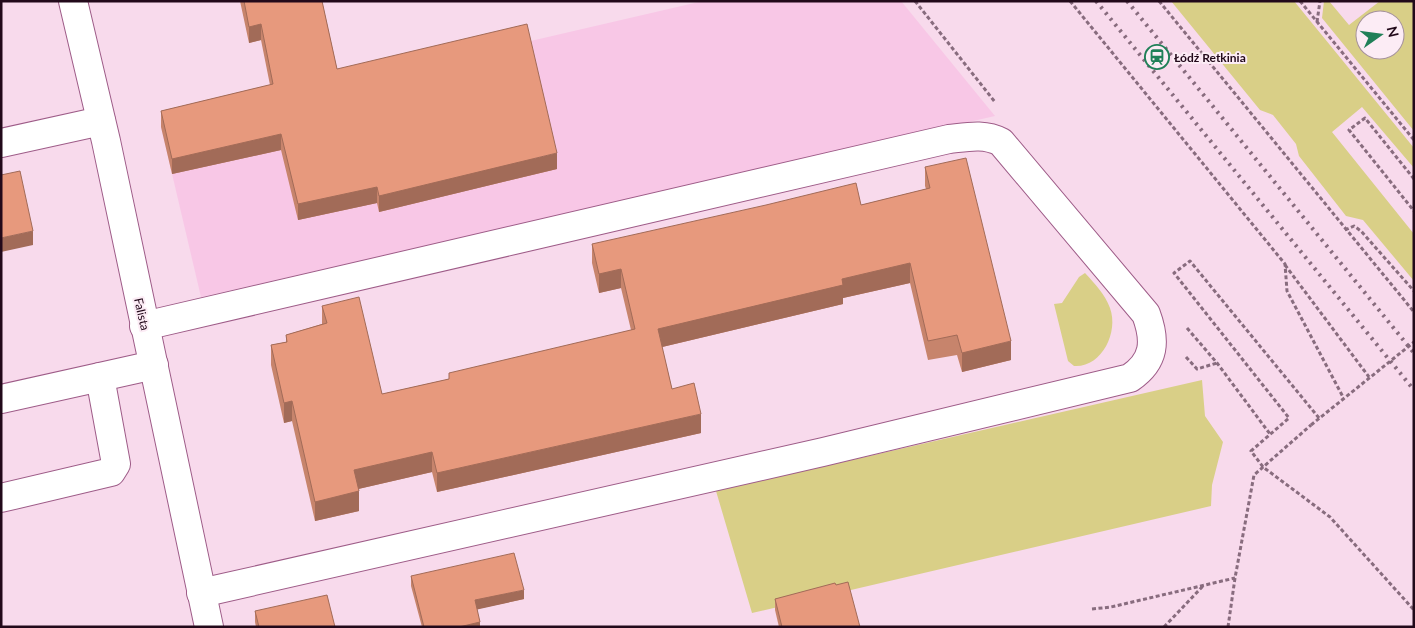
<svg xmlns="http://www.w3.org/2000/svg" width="1415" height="628" viewBox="0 0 1415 628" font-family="Lato,sans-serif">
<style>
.built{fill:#f8c7e6}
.green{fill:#d9cf87;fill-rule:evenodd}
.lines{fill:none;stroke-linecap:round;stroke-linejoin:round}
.minor-casing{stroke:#9e5c88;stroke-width:30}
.path{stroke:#886c7e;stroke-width:3;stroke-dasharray:4 2.5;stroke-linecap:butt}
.minor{stroke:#fff;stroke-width:28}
.rail{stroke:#876b7d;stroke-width:4;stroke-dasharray:2.5 5;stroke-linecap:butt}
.path-bridge{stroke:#886c7e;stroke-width:3;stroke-dasharray:4 2.5;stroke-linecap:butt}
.wall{fill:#c7846c}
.shaded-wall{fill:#a26b58}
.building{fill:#e7997d;stroke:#a26b58}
.labels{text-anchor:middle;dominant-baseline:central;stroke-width:4;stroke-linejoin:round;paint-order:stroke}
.poi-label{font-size:12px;font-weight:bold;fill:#22091a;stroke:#fcecf5;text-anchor:start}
.street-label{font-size:12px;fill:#22091a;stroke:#fcecf5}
</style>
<rect width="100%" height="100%" fill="#f8daec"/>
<polygon class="built" points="703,1 901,1 995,116 201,297 161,127"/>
<g class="green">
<polygon points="1171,1 1294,1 1414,148 1414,168 1362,107 1332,132 1414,234 1414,281 1363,220 1346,216 1299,156 1296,144 1273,115 1260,110"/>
<path d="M 1324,1 L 1329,1 L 1349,25 L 1380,1 L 1414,1 L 1414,131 L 1322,18 ZM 1365,20 L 1395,20 L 1395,50 L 1365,50 Z"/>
<path d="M 1085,273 C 1095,284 1105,294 1110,308 C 1119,333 1101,368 1074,366 L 1068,361 L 1054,304 L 1062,303 L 1079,277 Z"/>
<polygon points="1202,380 1205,416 1223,442 1212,485 1211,506 752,613 716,491"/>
</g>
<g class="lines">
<defs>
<g id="minor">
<polyline points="73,1 106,141 209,627"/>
<polyline points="1,143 101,121"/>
<path d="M 144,326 L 949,139 C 967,137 984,133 1001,142 L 1146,314 C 1156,341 1155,361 1130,378 L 823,452 L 201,593"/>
<polyline points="1,399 154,365"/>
<polyline points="1,498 111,472 116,464 100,377"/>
</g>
</defs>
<use href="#minor" class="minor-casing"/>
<g class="path">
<polyline points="915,1 995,102"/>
<polyline points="1070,1 1285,264 1287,291 1343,397"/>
<polyline points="1159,1 1414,312"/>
<polyline points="1300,1 1414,140"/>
<polyline points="1317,22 1320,1"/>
<polyline points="1414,179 1365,118 1349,130 1414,211"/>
<polyline points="1345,230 1354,226 1361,231 1414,291"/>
<polyline points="1285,265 1369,377"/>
<polyline points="1187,328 1217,363 1270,434"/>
<polyline points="1186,357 1197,369 1217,363"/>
<polyline points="1319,418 1190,261 1174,273 1289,418 1251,451 1263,467 1330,517 1414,610"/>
<polyline points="1092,609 1111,607 1235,578"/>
<polyline points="1164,627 1203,586"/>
<polyline points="1228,627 1235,578 1254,475 1311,425"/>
</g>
<use href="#minor" class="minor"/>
<g class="rail">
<polyline points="1096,1 1414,390"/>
<polyline points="1127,1 1414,353"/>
</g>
<polyline class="path-bridge" points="1311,425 1414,342"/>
</g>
<g class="wall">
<polygon points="240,1 322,1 337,69 557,169 379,212 377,203 298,220 281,150 172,174 161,127 161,111 270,85 261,40 249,43"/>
<polygon points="925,167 1011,360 962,372 957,355 928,360 910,283 843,298 843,304 662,347 672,389 701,433 437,492 432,472 358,489 359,511 315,521 292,421 284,423 271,365 271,345 286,342 286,335 322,324 322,306 382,394 449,379 631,330 621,288 599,293 592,263 592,244 861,205 926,189 925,186"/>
<polygon points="411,576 524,599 477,609 480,627 422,627 411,586"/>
<polygon points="836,585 860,627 779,627 775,610 775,599"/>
<polygon points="255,611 335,627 256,627 255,622"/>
</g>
<g class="shaded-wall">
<polygon points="261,24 261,40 249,43 249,27"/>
<polygon points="281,134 281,150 172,174 172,159"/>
<polygon points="557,153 557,169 379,212 379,196"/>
<polygon points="377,187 377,203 298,220 298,204"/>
<polygon points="33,231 33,245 1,252 1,238"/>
<polygon points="910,263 910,283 843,298 843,304 658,348 658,329 842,279"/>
<polygon points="621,269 621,288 599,293 599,274"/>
<polygon points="1011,341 1011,360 962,372 962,353"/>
<polygon points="292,401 292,421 284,423 284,403"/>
<polygon points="701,414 701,433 437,492 437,473"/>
<polygon points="432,452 432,472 354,490 354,470"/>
<polygon points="359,491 359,511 315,521 315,502"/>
<polygon points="524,590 524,599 475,610 475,600"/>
<polygon points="480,622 480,627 459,627"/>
</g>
<g class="building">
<polygon points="244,1 322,1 337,69 527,24 557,153 379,196 377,187 298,204 281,134 172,159 161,111 273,84 261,24 249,27"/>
<polygon points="966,158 1011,341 962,353 957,335 928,341 910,263 842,279 843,285 658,329 672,389 694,383 701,414 437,473 432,452 354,470 359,491 315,502 292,401 284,403 271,345 287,342 286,335 327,323 322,306 359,297 382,394 449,379 449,373 635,329 621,269 599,274 592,244 766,205 856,183 861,205 930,188 925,167"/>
<polygon points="20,171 33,231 1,238 1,175"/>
<polygon points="514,553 524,590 475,600 480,622 459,627 424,627 411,576"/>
<polygon points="848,582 860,627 782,627 775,599 835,583 836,585"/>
<polygon points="327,595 335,627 259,627 255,611"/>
</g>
<defs>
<symbol id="station-ring" viewBox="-11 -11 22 22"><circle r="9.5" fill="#fcecf5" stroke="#208058" stroke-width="1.5"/><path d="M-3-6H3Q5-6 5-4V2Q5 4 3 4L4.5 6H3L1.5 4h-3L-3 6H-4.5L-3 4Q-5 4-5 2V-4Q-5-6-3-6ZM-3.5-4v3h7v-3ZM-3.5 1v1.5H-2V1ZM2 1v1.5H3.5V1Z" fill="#208058"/></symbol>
</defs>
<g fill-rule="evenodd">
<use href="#station-ring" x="1143" y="43" width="28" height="28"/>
</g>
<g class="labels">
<g class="poi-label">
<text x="1174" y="57">Łódź Retkinia</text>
</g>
<g class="street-label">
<text transform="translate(142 314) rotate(77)">Falista</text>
</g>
</g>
<rect width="1415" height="628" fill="none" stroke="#22091a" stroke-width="5"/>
<g transform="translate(1380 35) rotate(76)"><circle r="24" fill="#fcecf5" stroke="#a5919d"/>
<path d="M0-4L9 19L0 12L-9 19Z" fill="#208058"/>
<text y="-8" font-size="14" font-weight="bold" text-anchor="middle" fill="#22091a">N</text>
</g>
</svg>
